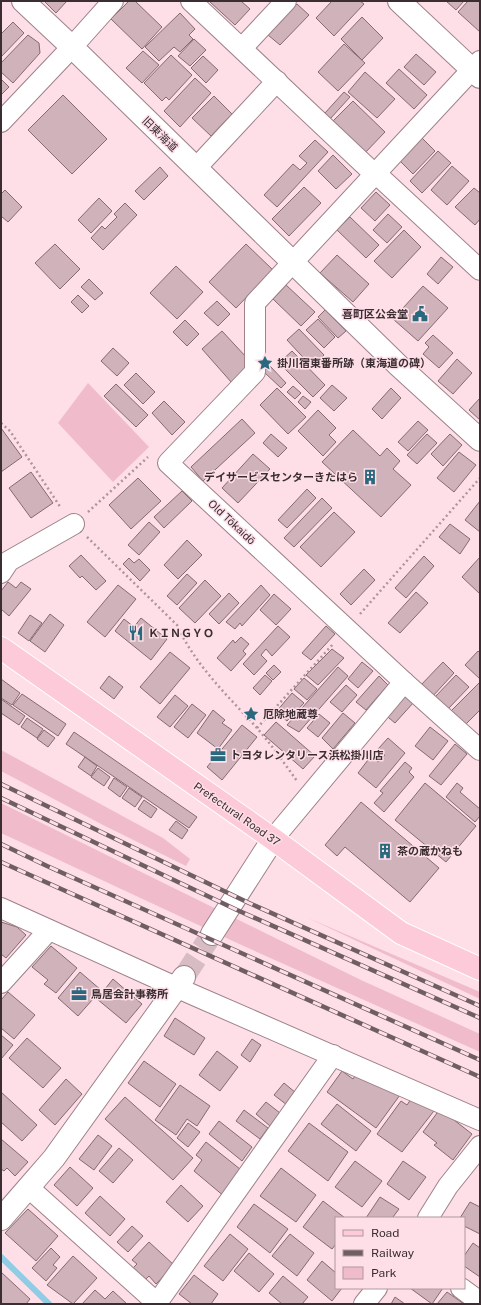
<svg xmlns="http://www.w3.org/2000/svg" width="481" height="1305" viewBox="0 0 481 1305" font-family="'Public Sans','Noto Sans JP',sans-serif">
<style>
.green{fill:#f0bccb}
.lines{fill:none;stroke-linecap:round;stroke-linejoin:round}
.stream{stroke:#90cde4;stroke-width:6}
.building{fill:#d0b2ba;stroke:#856a71}
.tertiary-tunnel{stroke:#d7bcc3;stroke-width:22;stroke-dasharray:22 11;stroke-linecap:butt}
.minor-casing{stroke:#9e8189;stroke-width:22}
.tertiary-casing{stroke:#9e8189;stroke-width:24}
.primary-casing{stroke:#fff;stroke-width:24}
.path{stroke:#ac959b;stroke-width:2.5;stroke-dasharray:2 3;stroke-linecap:butt}
.minor{stroke:#fff;stroke-width:20}
.tertiary{stroke:#fff;stroke-width:22}
.primary{stroke:#fdcad9;stroke-width:22}
.rail-casing{stroke:#6f5e63;stroke-width:4.5}
.rail{stroke:#fedfe7;stroke-width:3;stroke-dasharray:9;stroke-linecap:butt}
.labels{text-anchor:middle;dominant-baseline:central;stroke-width:3;stroke-linejoin:round;paint-order:stroke}
.street-label{font-size:11px;fill:#3a2e32;stroke:#fedfe7}
.poi-label{font-size:11px;font-weight:bold;fill:#3a2e32;stroke:#fedfe7;text-anchor:start}
</style>
<rect width="100%" height="100%" fill="#fedfe7"/>
<g class="green">
<polygon points="88,383 149,447 113,482 58,423"/>
<polygon points="1,750 163,838 190,859 186,866 103,825 1,771"/>
<polygon points="1,803 361,980 480,1034 480,1052 237,943 1,833"/>
<polygon points="308,918 480,992 480,999"/>
</g>
<g class="lines">
<polyline class="stream" points="1,1257 49,1304"/>
</g>
<g class="building">
<polygon points="46,1 67,1 56,13 45,2"/>
<polygon points="129,1 135,1 162,27 142,49 111,19"/>
<polygon points="209,1 241,1 250,9 235,25"/>
<polygon points="332,1 360,1 364,4 334,36 316,18"/>
<polygon points="446,1 464,1 456,10"/>
<polygon points="468,1 480,1 480,32 458,12"/>
<polygon points="297,4 309,15 280,45 268,35"/>
<polygon points="180,13 195,29 189,35 193,39 180,52 174,47 159,61 145,47"/>
<polygon points="362,17 383,38 362,60 341,39"/>
<polygon points="13,22 24,33 1,57 1,34"/>
<polygon points="28,35 39,43 40,53 13,83 1,72 1,63"/>
<polygon points="194,39 206,50 190,66 178,56"/>
<polygon points="344,44 365,63 338,91 318,72"/>
<polygon points="143,51 159,65 142,83 126,68"/>
<polygon points="416,54 436,72 424,85 404,67"/>
<polygon points="171,55 192,75 169,100 166,97 162,101 144,83"/>
<polygon points="203,56 218,70 206,83 191,68"/>
<polygon points="399,69 427,95 414,109 386,83"/>
<polygon points="365,72 395,99 377,118 348,92"/>
<polygon points="195,78 211,93 180,127 164,111"/>
<polygon points="1,79 9,87 1,95"/>
<polygon points="344,92 350,97 330,119 325,113"/>
<polygon points="63,95 107,139 72,174 28,130"/>
<polygon points="214,96 232,114 211,136 192,118"/>
<polygon points="353,101 385,132 362,156 349,136 333,121"/>
<polygon points="422,138 435,151 413,174 400,161"/>
<polygon points="315,140 328,152 277,207 264,195 293,164 300,170 307,163 299,156"/>
<polygon points="438,151 451,163 422,193 410,181"/>
<polygon points="333,155 352,174 336,189 318,171"/>
<polygon points="452,166 469,181 447,205 431,190"/>
<polygon points="160,167 168,176 144,200 135,191"/>
<polygon points="304,187 321,203 289,236 272,219"/>
<polygon points="474,188 480,193 480,219 475,225 455,207"/>
<polygon points="5,190 22,207 8,222 1,216 1,194"/>
<polygon points="376,192 390,205 375,221 361,208"/>
<polygon points="99,198 112,211 91,233 78,220"/>
<polygon points="125,203 137,215 103,250 91,238 102,226 105,229 117,217 114,214"/>
<polygon points="388,214 402,227 387,243 373,230"/>
<polygon points="350,217 379,245 366,258 337,230"/>
<polygon points="404,230 421,247 392,278 374,261"/>
<polygon points="55,244 80,269 60,289 35,263"/>
<polygon points="246,244 273,270 236,308 209,282"/>
<polygon points="337,255 369,284 353,302 320,273"/>
<polygon points="441,257 453,267 438,284 427,274"/>
<polygon points="176,266 203,292 177,319 150,293"/>
<polygon points="89,279 103,293 95,300 81,287"/>
<polygon points="286,285 315,312 301,326 273,299"/>
<polygon points="423,286 448,308 418,341 393,319"/>
<polygon points="78,295 89,306 82,313 71,302"/>
<polygon points="217,301 230,314 218,326 204,313"/>
<polygon points="325,310 346,331 338,338 318,317"/>
<polygon points="318,319 335,337 324,348 306,330"/>
<polygon points="185,320 199,334 187,346 173,332"/>
<polygon points="299,329 324,355 312,367 287,340"/>
<polygon points="222,331 247,358 245,371 232,383 202,349"/>
<polygon points="433,335 453,353 439,368 423,354 429,347 425,343"/>
<polygon points="113,348 129,363 117,376 101,361"/>
<polygon points="292,351 325,385 313,397 279,363"/>
<polygon points="457,359 472,373 453,394 438,381"/>
<polygon points="270,366 286,383 281,388 264,372"/>
<polygon points="136,373 155,392 143,404 124,385"/>
<polygon points="116,384 148,415 136,427 104,396"/>
<polygon points="332,385 347,398 334,411 320,398"/>
<polygon points="293,386 301,393 295,399 287,392"/>
<polygon points="277,388 306,417 288,434 260,405"/>
<polygon points="391,388 401,398 382,419 372,409"/>
<polygon points="303,396 311,402 305,409 298,402"/>
<polygon points="480,398 480,420 469,410"/>
<polygon points="164,401 185,422 172,435 152,413"/>
<polygon points="318,410 336,428 329,435 336,442 323,456 298,431"/>
<polygon points="242,419 255,433 203,481 191,467"/>
<polygon points="418,421 428,430 408,451 398,442"/>
<polygon points="1,428 22,457 1,472"/>
<polygon points="353,430 380,456 387,448 400,461 393,469 411,485 381,517 322,462"/>
<polygon points="271,434 287,448 278,457 263,443"/>
<polygon points="427,434 437,443 417,464 407,455"/>
<polygon points="450,434 462,445 443,466 431,454"/>
<polygon points="459,452 476,465 454,492 437,478"/>
<polygon points="253,454 270,469 238,503 222,488"/>
<polygon points="31,472 53,503 31,518 9,488"/>
<polygon points="138,478 161,501 131,529 109,505"/>
<polygon points="307,489 316,498 287,528 278,520"/>
<polygon points="182,491 192,501 164,528 154,517"/>
<polygon points="322,498 332,508 294,547 284,538"/>
<polygon points="480,501 480,532 465,520"/>
<polygon points="334,512 355,532 321,567 300,547"/>
<polygon points="149,522 160,532 139,555 128,545"/>
<polygon points="450,524 470,539 460,554 439,537"/>
<polygon points="187,540 202,555 178,579 164,565"/>
<polygon points="81,555 106,581 96,590 82,576 80,578 69,566"/>
<polygon points="424,556 434,566 406,598 395,588"/>
<polygon points="480,557 480,594 462,577"/>
<polygon points="129,558 134,563 139,559 150,570 140,581 123,564"/>
<polygon points="364,569 375,580 351,605 340,594"/>
<polygon points="187,574 197,583 177,605 167,596"/>
<polygon points="205,580 221,596 195,623 179,608"/>
<polygon points="8,582 16,588 21,582 31,589 9,616 1,609 1,591"/>
<polygon points="118,585 136,599 105,637 87,622"/>
<polygon points="261,585 270,595 242,626 240,623 235,629 226,622"/>
<polygon points="416,592 428,603 400,633 388,623"/>
<polygon points="229,593 239,603 219,624 209,614"/>
<polygon points="274,594 291,609 276,625 260,610"/>
<polygon points="50,614 64,625 45,652 30,641"/>
<polygon points="30,615 42,623 29,641 18,633"/>
<polygon points="141,618 167,639 151,660 115,631 124,619 134,627"/>
<polygon points="278,626 290,637 272,656 266,649 261,655 267,661 254,675 243,664"/>
<polygon points="326,626 335,634 311,660 302,653"/>
<polygon points="241,637 249,644 243,651 246,654 231,671 217,658 233,640 235,643"/>
<polygon points="332,649 344,658 318,685 306,675"/>
<polygon points="478,651 480,653 480,679 465,665"/>
<polygon points="170,652 190,668 160,704 140,687"/>
<polygon points="362,662 373,671 358,688 348,679"/>
<polygon points="443,662 454,673 432,697 420,686"/>
<polygon points="274,665 281,672 273,680 266,673"/>
<polygon points="338,667 348,676 299,732 287,725"/>
<polygon points="265,675 272,681 260,695 253,688"/>
<polygon points="456,675 469,687 447,710 434,698"/>
<polygon points="109,676 123,687 114,699 100,688"/>
<polygon points="379,676 388,685 366,710 356,702"/>
<polygon points="304,678 317,689 307,700 294,689"/>
<polygon points="1,679 20,693 12,705 1,698"/>
<polygon points="480,682 480,710 464,726 450,712"/>
<polygon points="346,685 357,695 342,712 330,702"/>
<polygon points="402,691 414,702 395,723 383,713"/>
<polygon points="292,693 304,703 287,721 276,712"/>
<polygon points="22,694 66,724 58,736 13,705"/>
<polygon points="175,695 188,706 170,727 157,717"/>
<polygon points="1,699 25,716 19,725 1,713"/>
<polygon points="192,704 206,715 188,738 174,727"/>
<polygon points="213,710 225,720 222,723 232,730 218,749 197,733"/>
<polygon points="343,713 355,723 333,749 322,738"/>
<polygon points="319,714 330,723 318,737 307,728"/>
<polygon points="27,718 43,729 37,738 21,727"/>
<polygon points="276,722 315,756 303,769 264,735"/>
<polygon points="242,725 257,737 222,780 207,767"/>
<polygon points="430,727 448,741 433,760 415,746"/>
<polygon points="44,730 55,738 48,747 37,739"/>
<polygon points="74,732 197,817 189,828 66,744"/>
<polygon points="388,738 405,753 376,788 358,773 371,756 378,762 385,755 378,749"/>
<polygon points="455,744 467,754 441,785 429,776"/>
<polygon points="85,757 97,766 91,776 78,767"/>
<polygon points="405,762 412,768 409,772 414,777 384,812 374,803 383,793 380,791"/>
<polygon points="98,768 110,777 104,786 91,777"/>
<polygon points="114,778 127,787 120,797 108,788"/>
<polygon points="425,783 476,826 446,862 395,820"/>
<polygon points="457,783 463,788 460,792 480,809 480,816 475,822 446,797"/>
<polygon points="129,788 142,797 135,807 122,798"/>
<polygon points="144,800 157,809 151,818 138,809"/>
<polygon points="361,802 439,868 410,902 345,847 337,856 325,845"/>
<polygon points="176,821 188,830 182,839 169,830"/>
<polygon points="1,922 17,927 26,935 6,958 1,954"/>
<polygon points="51,946 77,968 56,993 44,984 48,980 32,967"/>
<polygon points="80,972 101,990 78,1016 58,998"/>
<polygon points="113,979 142,1004 126,1023 97,999"/>
<polygon points="8,992 35,1015 14,1039 1,1028 1,1000"/>
<polygon points="175,1018 205,1038 194,1055 164,1036"/>
<polygon points="1,1035 13,1045 1,1059"/>
<polygon points="27,1038 61,1068 43,1088 9,1058"/>
<polygon points="252,1039 261,1045 250,1062 241,1055"/>
<polygon points="217,1051 238,1067 220,1091 199,1075"/>
<polygon points="144,1061 176,1084 160,1107 128,1083"/>
<polygon points="359,1070 400,1095 376,1128 327,1092 342,1071 353,1079"/>
<polygon points="66,1079 82,1094 55,1125 39,1110"/>
<polygon points="284,1083 296,1093 287,1105 274,1095"/>
<polygon points="180,1085 210,1106 197,1126 187,1119 176,1135 155,1120"/>
<polygon points="1,1092 37,1125 22,1141 1,1122"/>
<polygon points="125,1097 193,1158 173,1180 105,1119"/>
<polygon points="411,1099 417,1104 420,1100 437,1107 402,1152 377,1134 401,1101 407,1105"/>
<polygon points="266,1102 280,1113 270,1126 256,1114"/>
<polygon points="337,1104 371,1131 356,1151 321,1124"/>
<polygon points="440,1109 472,1134 453,1160 434,1145 437,1143 423,1132"/>
<polygon points="244,1110 268,1128 260,1139 236,1121"/>
<polygon points="219,1121 252,1147 242,1161 209,1134"/>
<polygon points="188,1123 200,1132 188,1147 177,1138"/>
<polygon points="309,1123 348,1152 328,1181 288,1151"/>
<polygon points="98,1135 112,1146 94,1170 79,1159"/>
<polygon points="1,1139 28,1162 15,1176 7,1168 4,1171 1,1169"/>
<polygon points="206,1142 245,1173 225,1197 194,1171 202,1160 196,1155"/>
<polygon points="119,1148 133,1160 113,1183 99,1171"/>
<polygon points="355,1161 382,1181 362,1207 335,1187"/>
<polygon points="403,1161 426,1177 409,1200 387,1184"/>
<polygon points="70,1167 93,1188 77,1206 54,1185"/>
<polygon points="281,1168 316,1195 296,1222 260,1196"/>
<polygon points="181,1185 203,1206 188,1222 166,1202"/>
<polygon points="100,1196 125,1219 110,1236 85,1213"/>
<polygon points="380,1197 399,1209 393,1217 395,1218 366,1218"/>
<polygon points="323,1201 345,1218 336,1218 336,1244 332,1249 303,1227"/>
<polygon points="470,1202 480,1207 480,1234 464,1226 464,1218 460,1218"/>
<polygon points="254,1204 288,1229 270,1253 237,1227"/>
<polygon points="28,1209 58,1236 36,1261 5,1233"/>
<polygon points="132,1226 143,1236 128,1252 117,1242"/>
<polygon points="230,1234 248,1249 223,1281 204,1266"/>
<polygon points="290,1234 314,1253 297,1276 272,1256"/>
<polygon points="149,1242 174,1265 156,1284 149,1276 144,1281 132,1269 137,1264 132,1260"/>
<polygon points="473,1243 480,1248 480,1277 464,1266 464,1256"/>
<polygon points="51,1248 60,1257 53,1265 57,1268 46,1281 32,1268"/>
<polygon points="249,1253 274,1274 259,1292 234,1271"/>
<polygon points="73,1256 97,1278 73,1304 47,1285"/>
<polygon points="322,1261 336,1273 336,1288 342,1288 332,1301 307,1280"/>
<polygon points="1,1272 30,1299 26,1304 1,1304"/>
<polygon points="194,1275 218,1294 211,1304 192,1304 179,1294"/>
<polygon points="283,1276 308,1297 302,1304 282,1304 269,1293"/>
<polygon points="410,1288 443,1288 432,1304"/>
<polygon points="95,1290 105,1299 113,1291 127,1304 82,1304"/>
<polygon points="447,1292 464,1304 437,1304"/>
<polygon points="395,1297 405,1304 391,1304"/>
</g>
<g class="lines">
<polyline class="tertiary-tunnel" points="184,977 212,934"/>
<defs>
<g id="minor">
<polyline points="191,1 367,167 383,180 480,270"/>
<polyline points="242,48 286,1"/>
<polyline points="480,61 255,303 255,372 168,463 404,682 480,750"/>
<polyline points="1,122 72,47 113,1"/>
<polyline points="196,168 277,81"/>
<polyline points="1,573 9,561 74,524"/>
<polyline points="273,839 404,682"/>
<polyline points="1,908 189,993 480,1120"/>
<polyline points="1,983 49,930"/>
<polyline points="29,1188 158,1304"/>
<polyline points="428,1218 448,1186 480,1146"/>
<polyline points="461,1288 480,1302"/>
<polyline points="157,1303 333,1055"/>
<polyline points="364,1304 377,1288"/>
</g>
<g id="tertiary">
<polyline points="23,1 72,47 399,366 480,440"/>
<polyline points="399,1 480,77"/>
<polyline points="212,934 273,839"/>
<polyline points="1,1219 54,1158 184,977"/>
</g>
<polyline id="primary" points="1,648 273,839 401,933 480,969"/>
</defs>
<use href="#minor" class="minor-casing"/>
<use href="#tertiary" class="tertiary-casing"/>
<use href="#primary" class="primary-casing"/>
<g class="path">
<polyline points="1,423 10,431 61,508"/>
<polyline points="88,512 148,457"/>
<path d="M 87,537 L 177,625 C 195,665 227,695 256,727 C 271,744 284,763 297,781"/>
<polyline points="360,614 480,478"/>
<polyline points="257,728 334,643"/>
</g>
<use href="#minor" class="minor"/>
<use href="#tertiary" class="tertiary"/>
<use href="#primary" class="primary"/>
<defs>
<g id="rail">
<polyline points="1,784 249,903 480,1006"/>
<polyline points="1,798 237,910 480,1018"/>
<polyline points="1,844 47,866 480,1060"/>
<polyline points="1,862 480,1077"/>
</g>
</defs>
<use href="#rail" class="rail-casing"/>
<use href="#rail" class="rail"/>
</g>
<defs>
<symbol id="civic-bare" viewBox="-9 -9 18 18"><path d="M-.6-6.5H3V-4.5H.6V-3L4-1V1h2V6H-6V1h2V-1L-.6-3ZM-1.2 2.5V6h2.4V2.5Z" fill="#29687d" stroke="#fedfe7" stroke-width="2.5" paint-order="stroke"/></symbol>
<symbol id="sight-bare" viewBox="-9 -9 18 18"><path d="M0-6L1.8-2.2L6-1.7L2.9 1.2L3.7 5.4L0 3.3L-3.7 5.4L-2.9 1.2L-6-1.7L-1.8-2.2Z" fill="#29687d" stroke="#fedfe7" stroke-width="2.5" paint-order="stroke"/></symbol>
<symbol id="building-bare" viewBox="-9 -9 18 18"><path d="M-4-6H4V6H1V3H-1V6H-4ZM-2.5-4.3h1.7v1.8h-1.7ZM.8-4.3h1.7v1.8H.8ZM-2.5-1h1.7V.8h-1.7ZM.8-1h1.7V.8H.8Z" fill="#29687d" stroke="#fedfe7" stroke-width="2.5" paint-order="stroke"/></symbol>
<symbol id="restaurant-bare" viewBox="-9 -9 18 18"><path d="M-5-6h1v4h1v-4h1v4h1v-4h1v5L-1.5 .5V6h-2V.5L-5-1ZM5-6V6H3V1.5H1.5Q1.5-4 5-6Z" fill="#29687d" stroke="#fedfe7" stroke-width="2.5" paint-order="stroke"/></symbol>
<symbol id="office-bare" viewBox="-9 -9 18 18"><path d="M-6-3h4V-5.5h4V-3h4V5H-6ZM-1-4.5V-3h2v-1.5ZM-6 0V1H6V0Z" fill="#29687d" stroke="#fedfe7" stroke-width="2.5" paint-order="stroke"/></symbol>
</defs>
<g fill-rule="evenodd">
<use href="#civic-bare" x="409" y="303" width="22" height="22"/>
<use href="#sight-bare" x="254" y="352" width="22" height="22"/>
<use href="#building-bare" x="359" y="466" width="22" height="22"/>
<use href="#restaurant-bare" x="125" y="622" width="22" height="22"/>
<use href="#sight-bare" x="240" y="703" width="22" height="22"/>
<use href="#office-bare" x="207" y="744" width="22" height="22"/>
<use href="#building-bare" x="374" y="840" width="22" height="22"/>
<use href="#office-bare" x="68" y="983" width="22" height="22"/>
</g>
<g class="labels">
<g class="street-label">
<text transform="translate(160 134) rotate(44)">旧東海道</text>
<text transform="translate(232 522) rotate(43)">Old Tōkaidō</text>
<text transform="translate(237 814) rotate(35)">Prefectural Road 37</text>
</g>
<g class="poi-label">
<text x="408" y="314" text-anchor="end">喜町区公会堂</text>
<text x="277" y="363">掛川宿東番所跡（東海道の碑）</text>
<text x="358" y="477" text-anchor="end">デイサービスセンターきたはら</text>
<text x="148" y="633">ＫＩＮＧＹＯ</text>
<text x="263" y="714">厄除地蔵尊</text>
<text x="230" y="755">トヨタレンタリース浜松掛川店</text>
<text x="397" y="851">茶の蔵かねも</text>
<text x="91" y="994">鳥居会計事務所</text>
</g>
</g>
<rect width="481" height="1305" fill="none" stroke="#3a2e32" stroke-width="4"/>
<rect x="335" y="1217" width="130" height="72" fill="#fedfe7" stroke="#b0989f"/>
<rect x="343" y="1230" width="20" height="6" fill="#fdcad9" stroke="#b0989f"/>
<text x="371" y="1237" font-size="12" fill="#3a2e32">Road</text>
<rect x="343" y="1250" width="20" height="6" fill="#6f5e63" stroke="#b0989f"/>
<text x="371" y="1257" font-size="12" fill="#3a2e32">Railway</text>
<rect x="343" y="1267" width="20" height="12" fill="#f0bccb" stroke="#b0989f"/>
<text x="371" y="1277" font-size="12" fill="#3a2e32">Park</text>
</svg>
